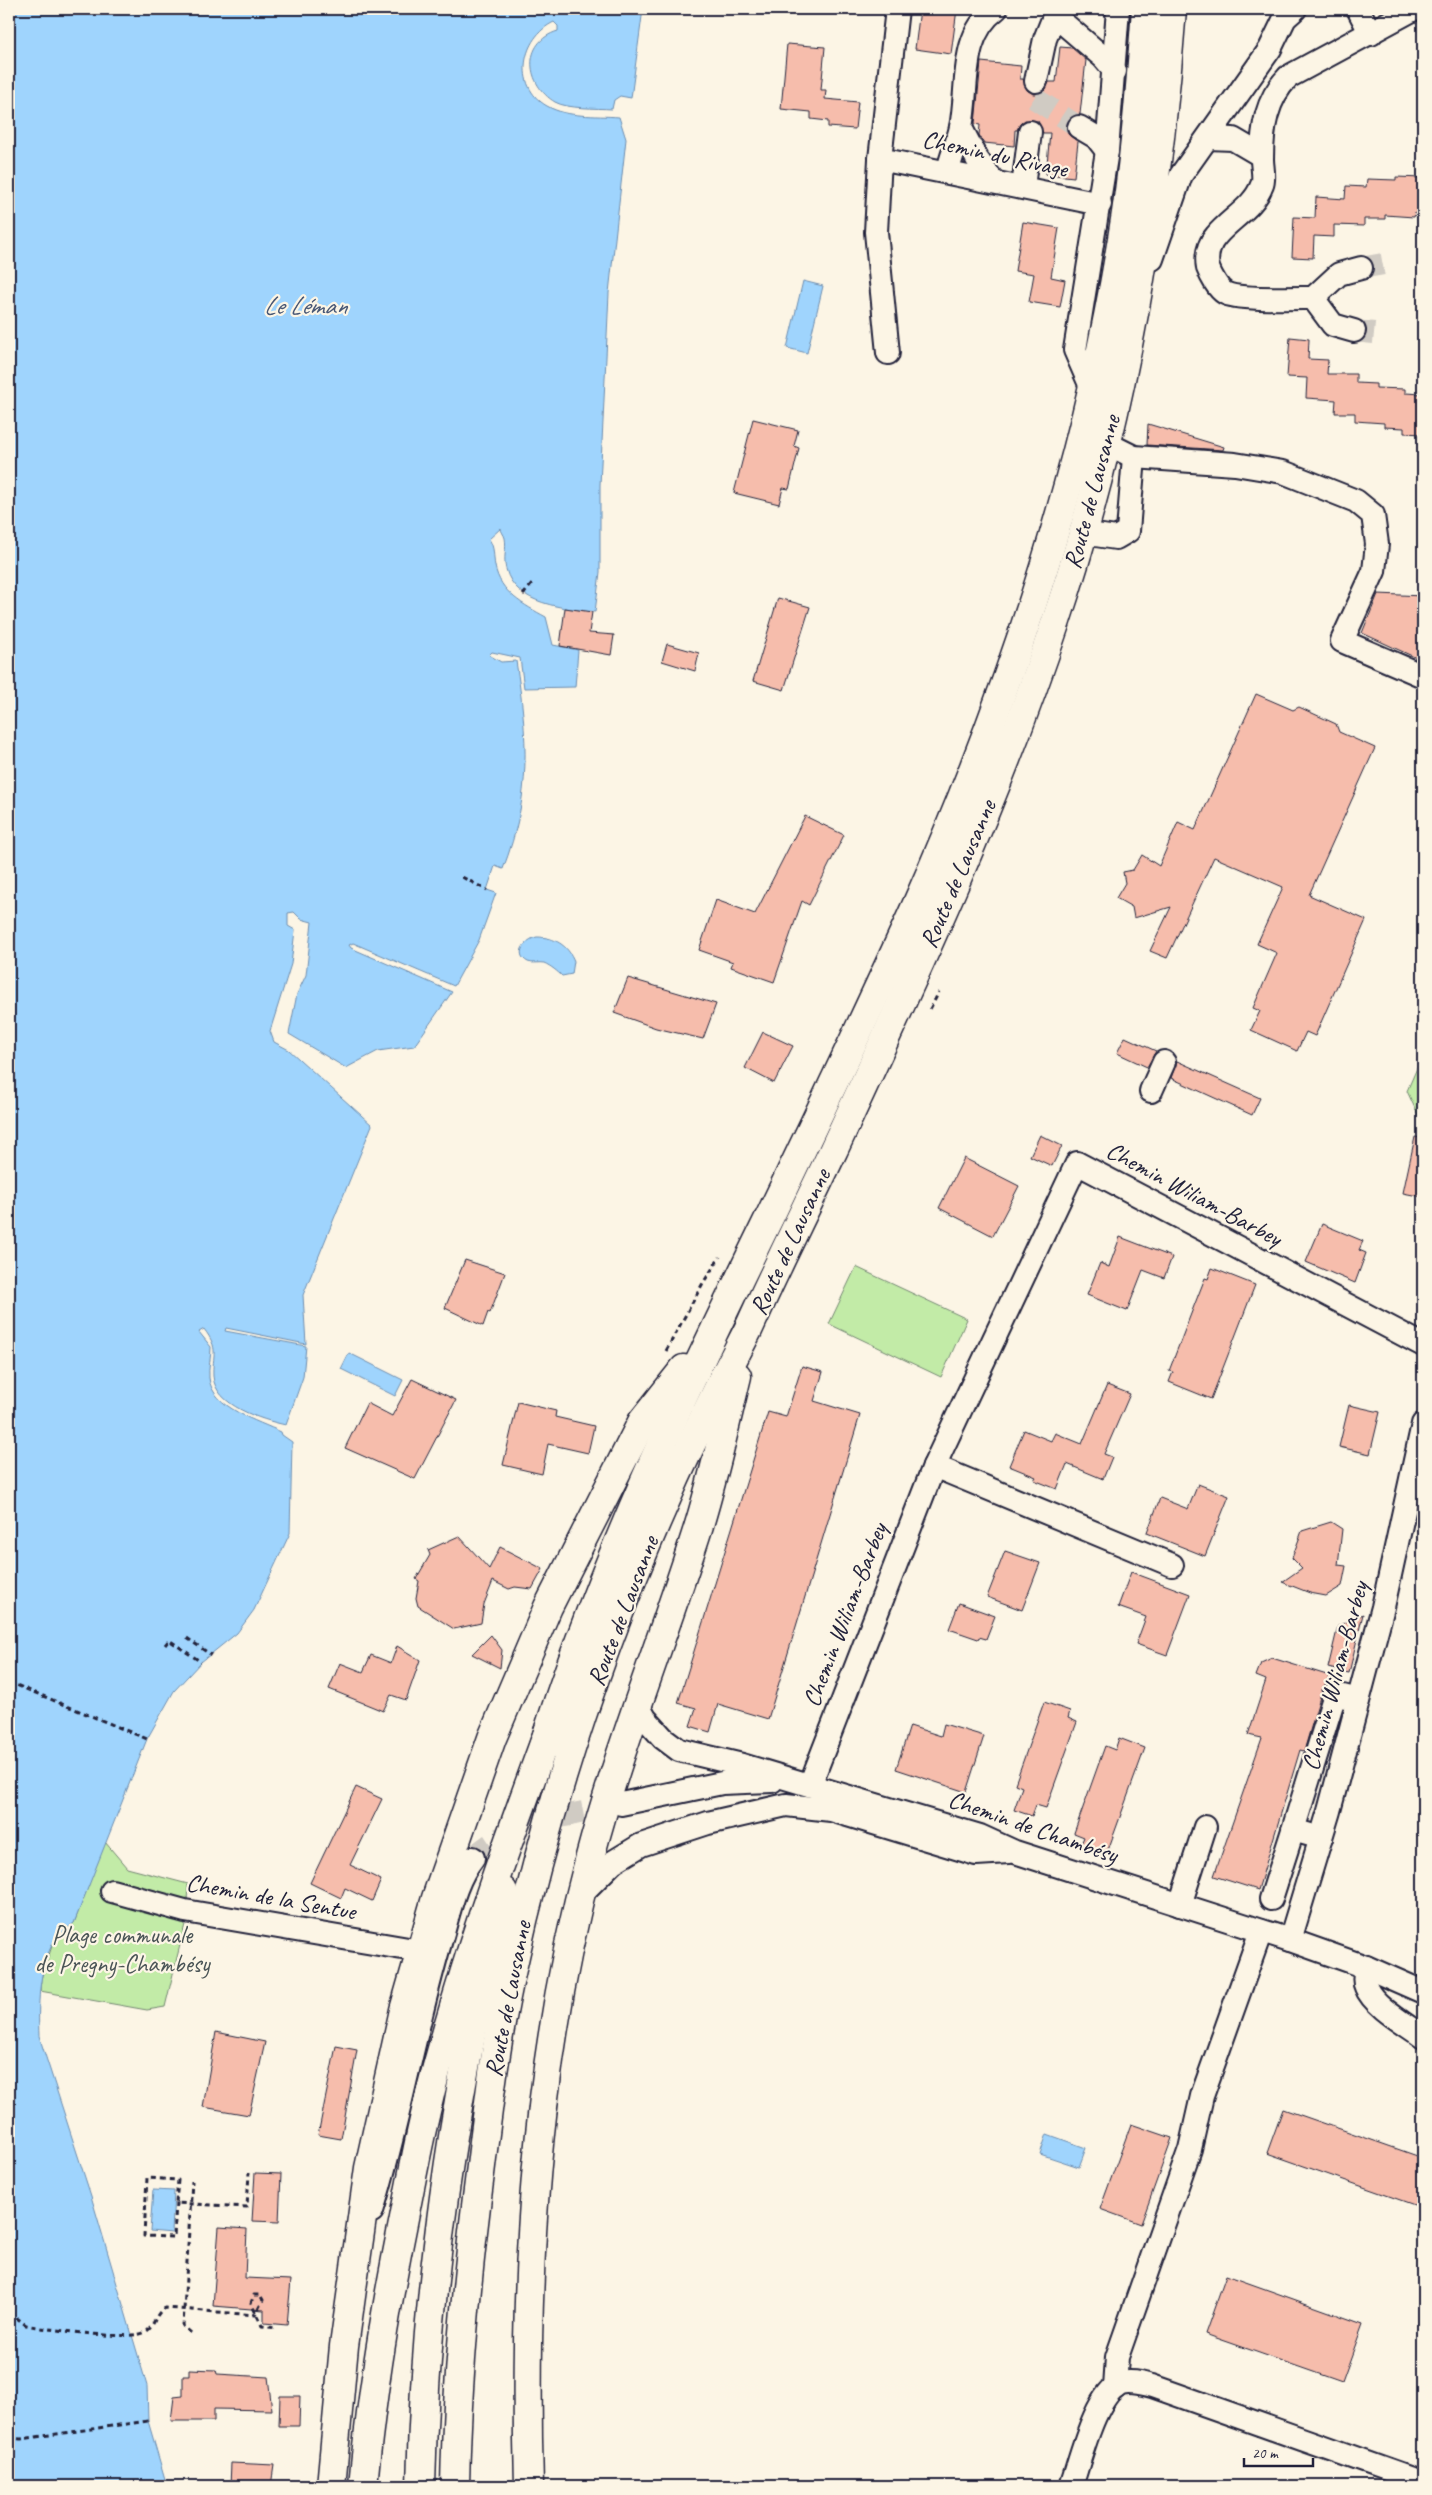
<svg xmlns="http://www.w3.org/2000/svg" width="1432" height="2495" viewBox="0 0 1432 2495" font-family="Caveat,sans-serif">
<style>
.green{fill:#c2eba7;stroke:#728671}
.water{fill:#9fd4fd;stroke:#6d8daf}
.building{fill:#f6bdac;stroke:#22223b}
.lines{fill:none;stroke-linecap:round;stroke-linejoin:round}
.minor-tunnel{stroke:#d0cbc3;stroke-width:22;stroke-dasharray:22 11;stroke-linecap:butt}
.minor-casing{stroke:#22223b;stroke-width:26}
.major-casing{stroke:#22223b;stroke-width:31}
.highway-casing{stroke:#22223b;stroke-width:31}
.path{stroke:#22223b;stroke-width:3;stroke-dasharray:5 4;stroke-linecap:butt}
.minor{stroke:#fcf5e5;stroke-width:22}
.major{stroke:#fcf5e5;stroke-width:28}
.highway{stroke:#fcf5e5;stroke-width:28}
.labels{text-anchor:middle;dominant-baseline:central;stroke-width:4.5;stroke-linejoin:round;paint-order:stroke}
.street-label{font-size:25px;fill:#22223b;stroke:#fcf5e5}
.park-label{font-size:25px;fill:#4a5456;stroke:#fcf5e5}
.water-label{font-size:26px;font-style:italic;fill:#485775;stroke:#fcf5e5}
</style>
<rect width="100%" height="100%" fill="#fcf5e5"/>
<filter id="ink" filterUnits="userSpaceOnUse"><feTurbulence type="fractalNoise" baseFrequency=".02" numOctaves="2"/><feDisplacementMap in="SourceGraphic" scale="10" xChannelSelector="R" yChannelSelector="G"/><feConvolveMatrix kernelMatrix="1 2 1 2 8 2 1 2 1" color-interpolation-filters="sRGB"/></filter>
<g filter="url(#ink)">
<g class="green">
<polygon points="1423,1064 1423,1119 1419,1117 1407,1091 1417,1068"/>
<polygon points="856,1267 967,1319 941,1377 829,1324"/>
<polygon points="105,1842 127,1868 188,1884 186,1920 165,2007 147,2010 40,1991 41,1979 53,1943 74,1923"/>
</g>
<g class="water">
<path d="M 9,9 L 643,9 L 631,98 L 620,96 L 614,100 L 612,109 C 597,108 567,109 555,102 C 526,85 521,42 558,31 L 558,26 L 554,22 C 522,37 512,86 547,106 C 568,118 595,115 619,117 L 626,139 L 609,293 L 600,485 L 600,572 L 595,612 C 565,608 515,605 506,569 C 503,559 507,548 505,538 C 504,534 501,532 501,528 L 489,539 C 495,548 493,556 495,566 C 500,593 524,605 546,617 L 553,645 L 578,650 L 575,687 L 524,688 L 520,658 L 492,652 L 489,655 L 501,662 L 516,661 C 528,739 532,794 503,869 L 495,866 L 487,890 L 496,893 L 479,940 L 454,986 L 353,943 L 349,945 L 351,948 L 452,992 L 414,1046 L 378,1051 L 346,1068 L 289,1034 L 297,994 L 306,975 L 312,922 L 301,919 L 294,912 L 288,913 L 288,926 L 295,930 L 291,964 L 270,1031 L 274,1042 L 289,1050 L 372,1125 L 303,1295 L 306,1344 L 226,1328 L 225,1331 L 306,1346 L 303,1377 L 286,1425 C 262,1420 215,1406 213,1376 C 212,1354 220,1350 204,1329 L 199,1332 L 211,1347 C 211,1357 208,1368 209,1378 C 212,1408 258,1421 281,1432 L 282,1435 L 292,1442 L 290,1533 L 254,1610 L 237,1633 L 201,1662 L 174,1691 L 147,1739 L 74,1923 C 67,1929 56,1937 52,1945 C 38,1973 38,2006 39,2036 L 91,2196 L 147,2386 L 148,2421 L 167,2486 L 9,2486 Z"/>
<polygon points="803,281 823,286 807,353 787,348"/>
<path d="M 537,937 C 554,937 568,945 574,961 L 572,974 L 562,976 C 558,972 551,966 544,963 C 539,962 533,964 528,962 C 513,954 526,939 537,937 Z"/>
<polygon points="349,1353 403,1380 395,1396 341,1369"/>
<polygon points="1047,2134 1086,2148 1079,2167 1040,2154"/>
<polygon points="153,2190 174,2191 172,2233 150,2231"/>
</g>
<g class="building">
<polygon points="920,9 957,9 951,54 915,49"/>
<polygon points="787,44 825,47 821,90 826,90 825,99 858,102 855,129 828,127 828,121 811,119 811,112 781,109"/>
<polygon points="1060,47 1072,48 1086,60 1080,114 1072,116 1066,126 1068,134 1078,142 1074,177 1046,174 1050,133 1043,133 1038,121 1025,120 1020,124 1017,130 1015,130 1014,146 984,143 979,135 980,125 975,124 981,62 1021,66 1020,79 1023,79 1027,90 1033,94 1040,94 1046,89 1049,82 1056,82"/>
<polygon points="1396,177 1423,178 1423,214 1415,213 1414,217 1385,215 1385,219 1364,219 1364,226 1334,225 1334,237 1314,236 1313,258 1292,257 1294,217 1315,218 1316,197 1345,199 1346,186 1366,187 1367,179 1396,180"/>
<polygon points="1023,222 1059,228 1051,277 1065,280 1060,307 1029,302 1034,274 1015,271"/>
<polygon points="1290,337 1309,339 1308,359 1328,360 1327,374 1356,374 1356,383 1376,384 1376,388 1405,389 1405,393 1423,394 1423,434 1404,433 1404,428 1384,427 1384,423 1355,421 1355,413 1335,413 1336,400 1306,398 1307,378 1287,377"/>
<polygon points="753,419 798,430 794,446 799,448 789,489 783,488 779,504 734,493"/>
<polygon points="1148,424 1224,447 1223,450 1147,445"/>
<polygon points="1378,594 1423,596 1423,661 1362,633"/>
<polygon points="778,598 810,607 784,690 753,681"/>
<polygon points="565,608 592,612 589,633 614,635 611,655 560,646"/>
<polygon points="667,644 699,653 695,671 662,661"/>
<polygon points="1256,694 1293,710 1299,707 1336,724 1339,732 1375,748 1309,895 1366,920 1315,1036 1306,1032 1297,1051 1251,1030 1260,1011 1253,1008 1277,953 1257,944 1283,887 1214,857 1167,958 1150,951 1171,907 1134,918 1132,907 1116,898 1125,883 1123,872 1133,870 1142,855 1159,866 1178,822 1195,830"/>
<polygon points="805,816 844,835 809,905 802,901 774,982 731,967 733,962 699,950 716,900 755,914"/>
<polygon points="628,978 716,1004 703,1039 656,1028 614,1013"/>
<polygon points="763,1032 793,1046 774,1083 745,1068"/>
<polygon points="1125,1037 1156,1051 1147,1067 1117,1053"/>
<polygon points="1177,1061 1260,1098 1252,1115 1171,1078"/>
<polygon points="1040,1135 1062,1146 1052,1166 1030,1156"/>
<polygon points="1415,1137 1423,1138 1423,1197 1403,1193"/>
<polygon points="964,1158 1019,1186 993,1236 939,1208"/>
<polygon points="1322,1224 1363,1241 1359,1250 1366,1253 1355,1283 1306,1262"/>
<polygon points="1120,1237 1172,1257 1164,1278 1143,1270 1127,1311 1087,1295 1100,1263 1109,1267"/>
<polygon points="465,1260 505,1273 490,1313 488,1312 483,1326 445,1308"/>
<polygon points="1212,1268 1255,1285 1211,1399 1169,1382 1173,1372 1169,1371 1194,1306 1205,1278 1208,1279"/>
<polygon points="802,1366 823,1372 814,1401 860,1415 768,1719 718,1704 710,1732 690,1726 696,1708 678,1703 768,1412 786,1417"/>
<polygon points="412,1379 456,1400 415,1479 345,1448 367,1403 392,1416"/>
<polygon points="1107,1385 1130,1394 1104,1454 1112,1457 1103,1479 1067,1464 1057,1489 1034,1480 1036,1477 1009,1466 1024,1430 1051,1441 1055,1433 1082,1444"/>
<polygon points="518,1402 556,1411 555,1417 594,1426 588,1453 548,1444 542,1474 503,1465"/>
<polygon points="1349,1405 1380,1412 1370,1454 1339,1447"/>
<polygon points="1198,1484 1229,1496 1205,1556 1147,1533 1160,1498 1188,1509"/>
<polygon points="1331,1522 1342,1529 1338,1565 1346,1566 1342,1586 1326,1596 1310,1593 1282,1582 1302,1568 1292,1558 1302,1531"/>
<polygon points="459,1536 489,1569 500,1547 543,1569 532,1589 515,1587 509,1589 493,1581 484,1604 481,1623 454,1629 418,1606 416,1598 419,1581 416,1579 430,1555 428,1550"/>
<polygon points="1005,1551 1040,1563 1022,1610 987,1597"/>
<polygon points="1131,1572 1190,1594 1167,1655 1136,1644 1146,1617 1118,1607"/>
<polygon points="959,1603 995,1616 986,1639 979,1637 978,1639 949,1629"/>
<polygon points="1363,1614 1349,1673 1328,1668 1338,1626"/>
<polygon points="491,1635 502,1650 500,1668 472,1654"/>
<polygon points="397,1646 420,1660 406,1700 391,1695 383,1711 329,1689 340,1663 363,1672 371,1655 391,1663"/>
<polygon points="1272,1658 1330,1676 1322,1690 1304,1751 1300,1750 1258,1890 1214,1876 1262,1738 1248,1735 1266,1680 1256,1676 1261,1663"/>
<polygon points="1044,1702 1070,1711 1068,1718 1077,1722 1046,1808 1036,1805 1032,1816 1014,1810 1022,1787 1015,1784"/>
<polygon points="944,1724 984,1736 966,1792 896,1769 910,1726 941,1736"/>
<polygon points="1119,1738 1145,1748 1107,1853 1081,1844 1084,1837 1074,1833 1105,1746 1115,1750"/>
<polygon points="356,1787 382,1799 350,1865 381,1880 372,1901 345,1888 341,1898 310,1883"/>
<polygon points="216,2032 265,2042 249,2115 203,2107"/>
<polygon points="336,2046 357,2050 341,2139 318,2135"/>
<polygon points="1283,2109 1423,2158 1423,2208 1267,2153"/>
<polygon points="1131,2124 1172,2138 1141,2224 1100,2209"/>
<polygon points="255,2173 281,2174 279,2222 252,2221"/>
<polygon points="219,2227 247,2229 245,2278 291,2280 287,2325 264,2323 264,2310 213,2306"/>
<polygon points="1226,2275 1363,2324 1342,2382 1205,2334"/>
<polygon points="189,2369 216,2370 217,2374 268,2377 272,2410 214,2409 214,2421 171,2421 174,2397 183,2396 183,2376 189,2376"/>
<polygon points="280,2396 300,2396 299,2426 279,2426"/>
<polygon points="231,2463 274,2465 271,2486 230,2486"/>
</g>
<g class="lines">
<g class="minor-tunnel">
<polyline points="1034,98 1079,127"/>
<polyline points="1361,268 1383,264"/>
<polyline points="1354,331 1374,333"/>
<path d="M 473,1858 C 511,1821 569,1816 618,1805"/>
</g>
<defs>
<g id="minor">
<polyline points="897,9 880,159 1100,204"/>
<polyline points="1358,9 1371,34"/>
<polyline points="1055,16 1104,58 1115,71"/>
<polyline points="1036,81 1045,39 1057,9"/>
<polyline points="1079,127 1096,137 1107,151"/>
<polyline points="961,128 977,159 993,181"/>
<polyline points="1208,138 1233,139 1262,156"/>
<polyline points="880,159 876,232 888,353"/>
<path d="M 948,171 C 951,156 958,142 961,127 C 969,87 959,36 996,9"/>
<polyline points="1023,187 1030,132"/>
<polyline points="1152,259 1181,175 1270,49 1285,18 1295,9"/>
<path d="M 1361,268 L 1339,274 L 1313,298 C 1297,298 1237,300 1225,293 C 1218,289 1211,276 1208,268 C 1206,257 1208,245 1216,236 C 1230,219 1254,207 1262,185 C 1265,178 1262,167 1262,159 C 1262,128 1266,100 1288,77 L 1414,9"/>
<polyline points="1313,298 1333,325 1354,331"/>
<polyline points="1092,389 1075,350 1107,151 1118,9"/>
<polyline points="1106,443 1134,457 1235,464 1283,472 1356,501 1373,515 1377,544 1374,571 1342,641 1423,676"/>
<polyline points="1082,533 1116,538 1128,531 1134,457"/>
<polyline points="1151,1091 1164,1062"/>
<polyline points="934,1466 1172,1565"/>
<polyline points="638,1705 645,1718 663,1738 679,1750 742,1765 980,1836 1015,1852 1290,1940 1366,1967 1423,1992"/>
<polyline points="810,1785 934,1466 1077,1163 1423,1345"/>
<polyline points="621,1804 722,1783 772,1781"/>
<polyline points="1321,1838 1293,1830 1335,1694 1358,1700"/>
<polyline points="112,1891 185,1911 420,1951"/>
<polyline points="581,1894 613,1862 641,1845 708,1823 786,1805 831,1810 976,1854 1009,1852"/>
<polyline points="1271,1899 1293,1830"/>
<polyline points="1180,1905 1205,1827"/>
<polyline points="1290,1940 1329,1811 1383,1607 1423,1424"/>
<path d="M 1366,1967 C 1365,1974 1363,1981 1366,1987 C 1373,2006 1407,2025 1423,2037"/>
<path d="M 372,2211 C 399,2123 414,2031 440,1943 C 449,1914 454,1882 473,1858"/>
<polyline points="1115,2387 1117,2357 1190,2149 1202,2096 1261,1931"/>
<path d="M 1071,2486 C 1080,2461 1095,2394 1121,2383 C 1131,2380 1143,2384 1152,2386 L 1423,2482"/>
</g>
<g id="major">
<path d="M 543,1748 C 600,1564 685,1390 769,1218 C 819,1114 869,1010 916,906 C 1014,685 1090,453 1126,213 C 1136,145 1141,77 1146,9"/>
<polyline points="331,2486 344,2346 369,2168 404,2010 436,1898 492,1738 548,1607 642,1422 684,1369"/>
<path d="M 421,2486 C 425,2285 455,2086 503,1891"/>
<path d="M 455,2486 C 457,2379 467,2273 481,2166 C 489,2100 497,2034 512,1969 C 560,1747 643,1529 749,1328 C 776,1268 805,1210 833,1151 C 914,977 996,803 1056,621 C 1122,423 1157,216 1172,9"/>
<path d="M 529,2486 C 523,2274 535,2062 590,1857 C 620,1744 664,1636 699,1525 C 714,1476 725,1426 737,1376"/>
</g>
<path id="highway" d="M 363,2486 C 371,2396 386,2307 404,2218 C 415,2161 426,2104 442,2049 C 472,1940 511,1833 550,1727"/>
</defs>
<use href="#minor" class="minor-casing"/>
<use href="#major" class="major-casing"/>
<use href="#highway" class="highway-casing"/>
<g class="path">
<polyline points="523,595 532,584"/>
<polyline points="462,877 487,890"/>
<polyline points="930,1009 939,992"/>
<polyline points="666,1351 703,1283 720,1257"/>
<polyline points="187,1638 211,1655"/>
<polyline points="165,1645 169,1640 201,1662"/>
<polyline points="9,1682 147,1739"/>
<polyline points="176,2203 174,2237 144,2236 147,2178 178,2180 176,2203 247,2207 249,2173"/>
<path d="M 9,2312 L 26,2325 L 41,2328 C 62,2330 133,2342 147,2331 C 156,2324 155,2312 166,2308 L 255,2315 L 263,2300 L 260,2295 L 254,2295 L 251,2303 L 262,2326 L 276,2328"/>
<polyline points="191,2333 183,2326 192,2181"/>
<polyline points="9,2438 21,2439 148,2421"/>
</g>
<use href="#minor" class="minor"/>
<use href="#major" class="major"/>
<use href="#highway" class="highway"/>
</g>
</g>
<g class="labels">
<g class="street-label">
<text transform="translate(995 154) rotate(12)">Chemin du Rivage</text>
<text transform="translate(1092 492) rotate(-75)">Route de Lausanne</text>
<text transform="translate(958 874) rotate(-67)">Route de Lausanne</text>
<text transform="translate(1194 1194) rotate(28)">Chemin Wiliam-Barbey</text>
<text transform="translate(790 1242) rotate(-65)">Route de Lausanne</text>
<text transform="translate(623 1611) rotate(-69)">Route de Lausanne</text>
<text transform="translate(845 1615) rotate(-69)">Chemin Wiliam-Barbey</text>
<text transform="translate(1335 1676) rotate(-75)">Chemin Wiliam-Barbey</text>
<text transform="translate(1033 1827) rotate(19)">Chemin de Chambésy</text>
<text transform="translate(271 1897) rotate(10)">Chemin de la Sentue</text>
<text transform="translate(508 1999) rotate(-79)">Route de Lausanne</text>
</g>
<g class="park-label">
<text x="122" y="1935">Plage communale<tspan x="122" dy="29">de Pregny-Chambésy</tspan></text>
</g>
<g class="water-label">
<text x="305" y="305">Le Léman</text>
</g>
</g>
<rect width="1432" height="2495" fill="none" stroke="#fcf5e5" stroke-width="30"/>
<rect x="15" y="15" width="1402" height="2465" fill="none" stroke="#22223b" stroke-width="2" filter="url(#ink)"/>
<path d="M1244 2458v8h69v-8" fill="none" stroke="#22223b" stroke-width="2.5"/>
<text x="1252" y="2458" font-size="15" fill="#22223b" stroke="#fcf5e5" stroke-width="4" paint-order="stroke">20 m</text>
</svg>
